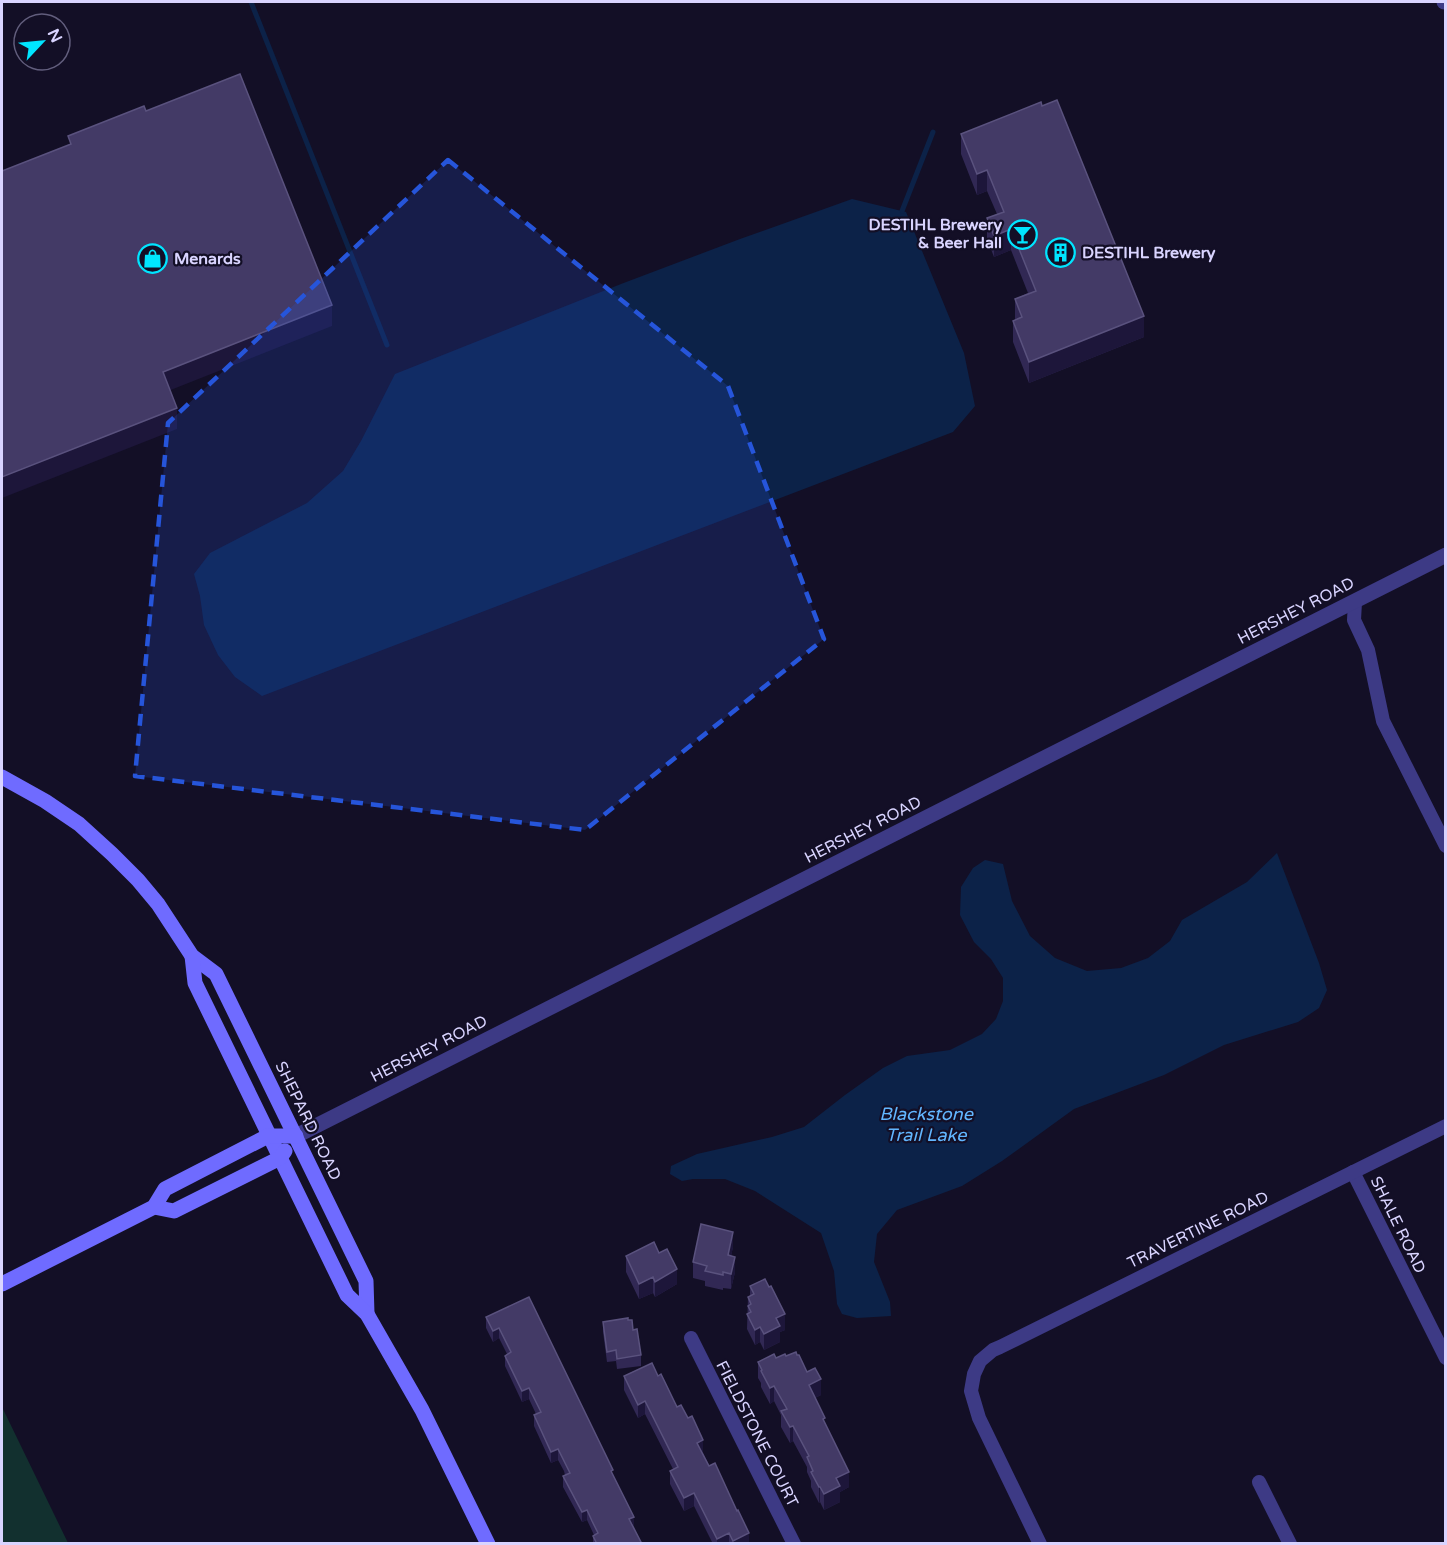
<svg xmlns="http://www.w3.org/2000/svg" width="1447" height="1545" viewBox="0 0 1447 1545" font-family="'Varela Round',sans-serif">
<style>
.green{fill:#12302f}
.water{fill:#0c2248}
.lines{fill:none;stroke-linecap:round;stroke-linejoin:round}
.stream{stroke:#0c2248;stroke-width:5}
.minor{stroke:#3d3a85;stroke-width:14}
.tertiary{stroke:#3d3a85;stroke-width:15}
.secondary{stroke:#6f6bff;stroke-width:15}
.wall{fill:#312854}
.shaded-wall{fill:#1d163a}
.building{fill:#433a66;stroke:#5a527e;stroke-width:1.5}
.marked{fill:#2655da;fill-opacity:0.2;stroke:#2655da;stroke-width:4.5;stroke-dasharray:12 8;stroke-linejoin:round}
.labels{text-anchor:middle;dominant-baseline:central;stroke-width:4.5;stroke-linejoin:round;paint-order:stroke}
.poi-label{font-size:16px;font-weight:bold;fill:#d9d4ff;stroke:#130f26;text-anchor:start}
.street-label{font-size:16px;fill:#d9d4ff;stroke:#130f26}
.water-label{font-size:18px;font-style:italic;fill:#62b6ff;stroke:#130f26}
</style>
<rect width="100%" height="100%" fill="#130f26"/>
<polygon class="green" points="2,1407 68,1543 2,1543"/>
<g class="water">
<polygon points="852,199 906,212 964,353 975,406 953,432 262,696 235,677 218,655 204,625 200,596 194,574 210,553 307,503 343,471 361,441 395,374 621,284 740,239"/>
<polygon points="1277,853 1319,963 1327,990 1319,1008 1298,1022 1224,1045 1164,1075 1074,1109 1002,1161 962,1186 897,1210 877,1234 874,1262 890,1302 891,1316 857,1318 842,1314 837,1304 834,1271 821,1233 755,1191 725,1179 693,1179 682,1181 670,1174 671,1166 697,1154 772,1137 804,1127 845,1095 883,1068 907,1056 950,1050 982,1034 996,1019 1003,1001 1003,978 991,959 974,942 960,915 961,887 973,868 985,860 1003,864 1012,901 1030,936 1055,958 1087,971 1121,968 1148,958 1170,941 1182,920 1247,882"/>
</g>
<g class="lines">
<g class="stream">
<polyline points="251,2 387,345"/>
<polyline points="902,211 933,132"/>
</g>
<g class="minor">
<polyline points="1355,602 1354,620 1368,650 1383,721 1446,846"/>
<polyline points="1353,1172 1446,1358"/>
<polyline points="691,1338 794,1544"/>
<polyline points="1259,1482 1290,1544"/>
<polyline points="1040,1544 979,1418 971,1391 974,1374 980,1361 993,1350 1000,1347 1446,1126"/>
</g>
<g class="tertiary">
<polyline points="1444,2 1446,2"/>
<polyline points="296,1136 1446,555"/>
</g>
<g class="secondary">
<polyline points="2,777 45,801 79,824 112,854 138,880 158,904 192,956 216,974 366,1281 367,1314"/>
<polyline points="192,956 195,983 347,1295 367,1314 422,1410 488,1544"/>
<polyline points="154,1207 174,1211 280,1158 285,1151"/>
<polyline points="2,1284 154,1207 165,1189 268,1136 296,1136"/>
</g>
</g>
<g class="wall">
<polygon points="961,134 1144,337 1029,383 1013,342 1013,321 1015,320 1015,299 1028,293 1011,250 994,257 987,239 987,218 997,214 987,191 977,195 961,154"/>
<polygon points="733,1247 731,1256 735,1272 731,1289 723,1288 723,1290 705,1286 705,1281 693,1278 693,1262"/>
<polygon points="626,1256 677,1284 655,1297 653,1293 639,1299 626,1272"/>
<polygon points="750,1286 785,1330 780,1332 780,1342 764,1350 760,1342 755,1345 747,1329 748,1297 750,1296"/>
<polygon points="529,1297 613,1475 634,1527 642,1544 593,1544 593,1536 594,1535 587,1520 582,1522 563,1487 563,1476 565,1475 564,1471 558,1460 551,1463 534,1426 534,1415 536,1414 529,1399 522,1402 505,1366 505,1356 507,1354 499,1338 493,1342 486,1328 486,1317"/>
<polygon points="603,1322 633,1330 641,1355 641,1366 617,1369 616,1361 607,1362 603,1332"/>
<polygon points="786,1356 807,1372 821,1395 815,1398 849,1487 840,1492 840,1502 824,1510 820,1502 819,1503 811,1487 811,1481 807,1472 807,1467 793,1441 790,1443 781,1427 781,1415 774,1401 770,1404 761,1387 761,1383 758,1378 758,1362"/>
<polygon points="624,1376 658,1376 703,1453 749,1544 713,1544 694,1506 684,1511 670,1484 670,1471 673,1469 645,1414 638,1418 624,1390"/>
</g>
<g class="shaded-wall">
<polygon points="987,170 987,191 977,195 977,174"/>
<polygon points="1011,229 1011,250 994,257 994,236"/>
<polygon points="332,305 332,326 163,393 163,372"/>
<polygon points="1144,316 1144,337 1029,383 1029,362"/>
<polygon points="177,408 177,429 2,498 2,477"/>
<polygon points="733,1232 733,1247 728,1271 728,1255"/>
<polygon points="735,1257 735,1272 731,1289 731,1274"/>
<polygon points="677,1269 677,1284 655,1297 655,1282"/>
<polygon points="653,1277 653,1293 639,1299 639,1284"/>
<polygon points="785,1314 785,1330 780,1332 780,1342 764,1350 764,1334 776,1318"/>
<polygon points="760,1327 760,1342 755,1345 755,1330"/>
<polygon points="499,1328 499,1338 493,1342 493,1331"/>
<polygon points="821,1379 821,1395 809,1401 809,1385"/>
<polygon points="774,1386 774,1401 770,1404 770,1388"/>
<polygon points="529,1388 529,1399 522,1402 522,1391"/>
<polygon points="645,1401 645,1414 638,1418 638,1405"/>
<polygon points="793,1426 793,1441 790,1443 790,1427"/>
<polygon points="703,1440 703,1453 697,1456 697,1443"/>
<polygon points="558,1449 558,1460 551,1463 551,1452"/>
<polygon points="849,1472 849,1487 840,1492 840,1502 824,1510 824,1494 836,1478"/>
<polygon points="819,1487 820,1487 820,1502 819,1503"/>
<polygon points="694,1493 694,1506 684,1511 684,1498"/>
<polygon points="587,1510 587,1520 582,1522 582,1512"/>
<polygon points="634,1517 634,1527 629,1519"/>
<polygon points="729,1533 729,1544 717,1544 717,1539"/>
<polygon points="749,1533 749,1544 733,1544 733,1541"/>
</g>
<g class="building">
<polygon points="240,74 332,305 163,372 177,408 2,477 2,171 71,144 68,136 144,106 146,111"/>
<polygon points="1057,100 1144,316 1029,362 1013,321 1022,317 1015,299 1036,291 1011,229 994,236 987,218 1004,212 987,170 977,174 961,134 1041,102 1042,106"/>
<polygon points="701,1224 733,1232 728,1255 735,1257 731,1274 723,1272 723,1275 705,1271 707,1266 693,1262"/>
<polygon points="654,1242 659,1253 667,1249 677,1269 655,1282 653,1277 639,1284 626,1256"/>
<polygon points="765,1279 769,1287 771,1286 785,1314 776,1318 780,1326 764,1334 760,1327 755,1330 747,1314 751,1312 748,1306 751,1304 748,1297 754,1294 750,1286"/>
<polygon points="529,1297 613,1470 611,1471 634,1517 629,1519 642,1544 597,1544 593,1536 598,1533 592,1521 587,1510 582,1512 563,1476 570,1473 558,1449 551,1452 534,1415 541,1412 529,1388 522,1391 505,1356 511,1352 499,1328 493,1331 486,1317"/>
<polygon points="628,1318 628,1320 632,1320 633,1330 637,1329 641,1355 617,1359 616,1350 607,1352 603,1322"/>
<polygon points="796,1352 797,1355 799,1355 807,1372 815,1368 821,1379 809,1385 825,1418 823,1419 849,1472 836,1478 840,1486 824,1494 820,1487 819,1487 811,1472 813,1471 807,1457 809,1456 793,1426 790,1427 781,1411 787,1409 774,1386 770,1388 761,1371 762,1370 758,1362 774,1354 776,1358 785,1354 786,1356"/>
<polygon points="652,1363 658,1376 661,1374 677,1407 681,1405 688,1418 692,1416 703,1440 697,1443 709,1466 715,1463 737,1511 738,1510 749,1533 733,1541 729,1533 717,1539 694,1493 684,1498 670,1471 678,1467 645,1401 638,1405 624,1376"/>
</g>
<path class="marked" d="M 448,160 L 728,386 L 824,639 L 585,830 L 135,776 L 168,423 Z"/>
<defs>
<symbol id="bar-ring" viewBox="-11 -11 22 22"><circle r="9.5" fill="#130f26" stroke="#00e5ff" stroke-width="1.5"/><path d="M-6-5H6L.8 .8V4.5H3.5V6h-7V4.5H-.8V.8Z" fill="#00e5ff"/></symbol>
<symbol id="building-ring" viewBox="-11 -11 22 22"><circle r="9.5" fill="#130f26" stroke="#00e5ff" stroke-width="1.5"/><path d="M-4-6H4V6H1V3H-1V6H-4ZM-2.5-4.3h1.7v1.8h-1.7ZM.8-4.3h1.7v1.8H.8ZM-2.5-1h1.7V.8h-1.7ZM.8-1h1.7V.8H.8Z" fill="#00e5ff"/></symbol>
<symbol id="shop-ring" viewBox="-11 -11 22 22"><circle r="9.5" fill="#130f26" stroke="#00e5ff" stroke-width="1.5"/><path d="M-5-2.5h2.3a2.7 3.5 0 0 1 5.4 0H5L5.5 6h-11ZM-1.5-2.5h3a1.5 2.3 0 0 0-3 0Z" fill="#00e5ff"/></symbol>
</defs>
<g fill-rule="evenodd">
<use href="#bar-ring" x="1006" y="218" width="33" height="33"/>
<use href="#building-ring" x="1044" y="236" width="33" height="33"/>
<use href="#shop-ring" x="136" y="242" width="33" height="33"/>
</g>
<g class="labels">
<g class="poi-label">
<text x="1002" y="225" text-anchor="end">DESTIHL Brewery<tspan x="1002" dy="18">&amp; Beer Hall</tspan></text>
<text x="1082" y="253">DESTIHL Brewery</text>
<text x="174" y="259">Menards</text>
</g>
<g class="street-label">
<text transform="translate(1296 611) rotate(-27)">HERSHEY ROAD</text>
<text transform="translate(863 830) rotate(-27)">HERSHEY ROAD</text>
<text transform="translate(429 1049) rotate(-27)">HERSHEY ROAD</text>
<text transform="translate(308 1121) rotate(64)">SHEPARD ROAD</text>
<text transform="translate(1398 1225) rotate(64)">SHALE ROAD</text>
<text transform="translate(1198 1230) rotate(-26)">TRAVERTINE ROAD</text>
<text transform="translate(757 1434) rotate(63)">FIELDSTONE COURT</text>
</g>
<g class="water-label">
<text x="926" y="1114">Blackstone<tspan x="926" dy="21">Trail Lake</tspan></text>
</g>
</g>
<rect width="1447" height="1545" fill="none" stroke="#d9d4ff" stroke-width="6"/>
<g transform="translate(42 42) rotate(64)"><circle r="28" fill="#130f26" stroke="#625e7d" stroke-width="1.5"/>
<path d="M0-4.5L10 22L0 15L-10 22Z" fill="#00e5ff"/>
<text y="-9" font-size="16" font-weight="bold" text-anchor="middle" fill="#d9d4ff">N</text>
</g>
</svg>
